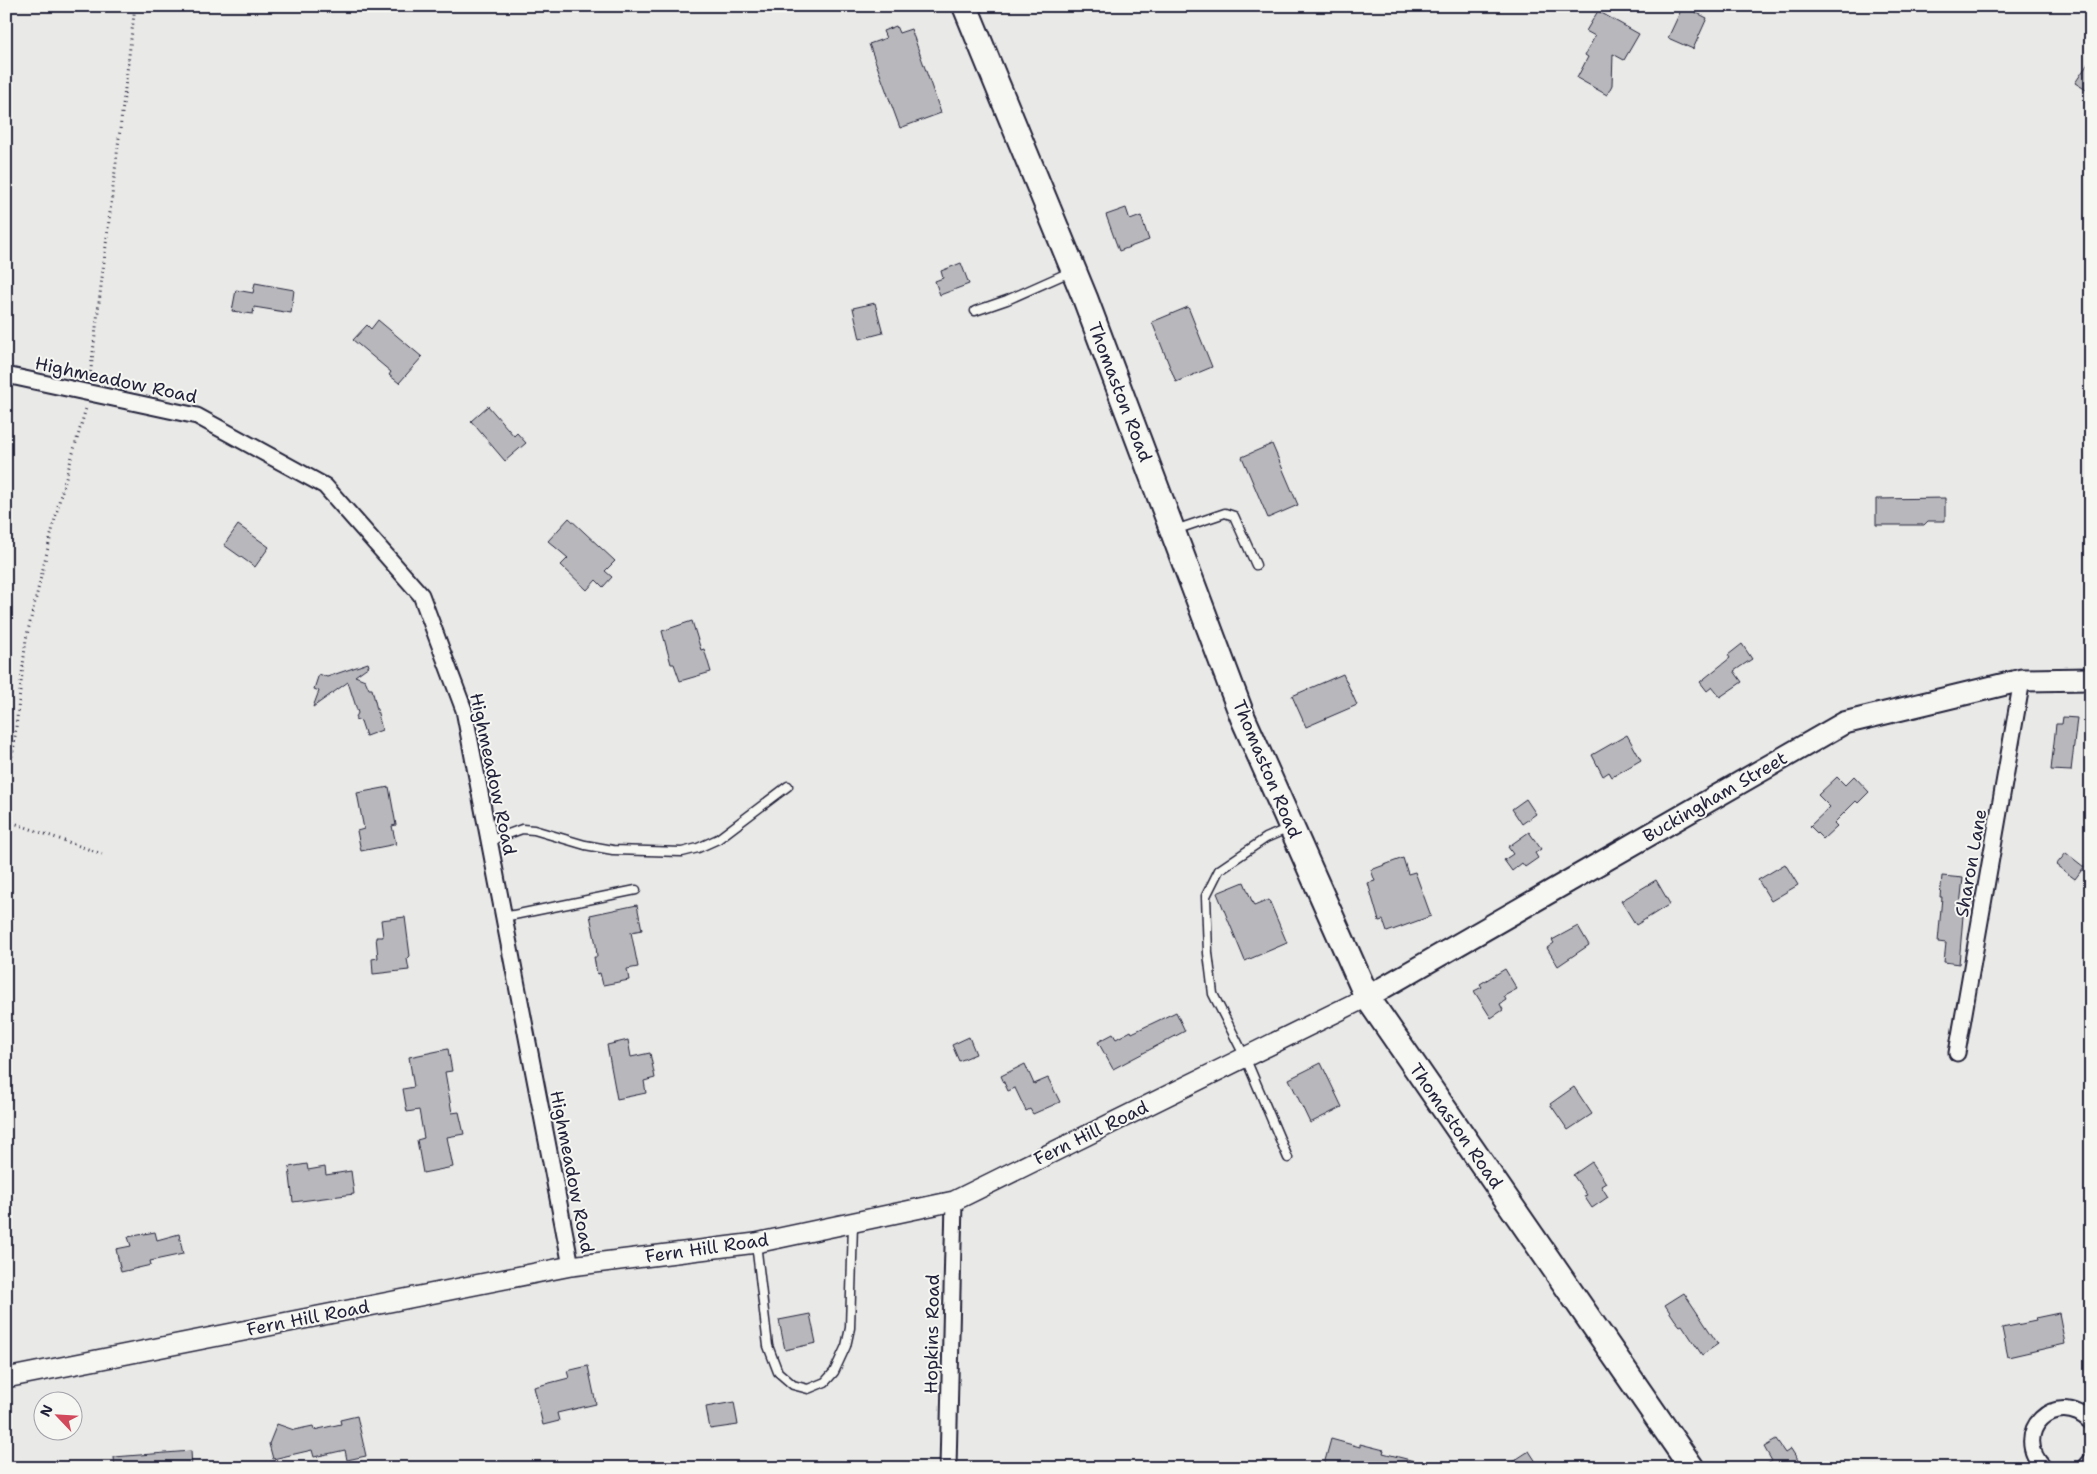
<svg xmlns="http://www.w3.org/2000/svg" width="2097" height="1474" viewBox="0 0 2097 1474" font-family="'Shantell Sans',sans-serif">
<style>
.building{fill:#b8b8bc;stroke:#22223b}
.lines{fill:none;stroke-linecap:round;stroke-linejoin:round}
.service-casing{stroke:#22223b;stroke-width:11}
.minor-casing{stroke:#22223b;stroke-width:19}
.tertiary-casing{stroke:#22223b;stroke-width:22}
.secondary-casing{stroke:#22223b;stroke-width:25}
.primary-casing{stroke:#22223b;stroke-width:28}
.path{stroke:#22223b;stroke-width:3;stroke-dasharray:1 4;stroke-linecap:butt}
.service{stroke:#f6f6f2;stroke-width:8}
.minor{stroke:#f6f6f2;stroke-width:15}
.tertiary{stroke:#f6f6f2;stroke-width:19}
.secondary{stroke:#f6f6f2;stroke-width:21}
.primary{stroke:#f6f6f2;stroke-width:24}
.labels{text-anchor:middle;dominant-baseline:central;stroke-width:4;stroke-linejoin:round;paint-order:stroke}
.street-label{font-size:18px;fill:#22223b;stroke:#f6f6f2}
</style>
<rect width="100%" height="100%" fill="#e9e9e7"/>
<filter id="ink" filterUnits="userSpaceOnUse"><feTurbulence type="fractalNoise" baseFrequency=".02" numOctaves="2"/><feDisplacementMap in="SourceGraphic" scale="10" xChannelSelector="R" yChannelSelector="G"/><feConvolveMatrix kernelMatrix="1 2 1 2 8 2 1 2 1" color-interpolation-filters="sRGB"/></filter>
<g filter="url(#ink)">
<g class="building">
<polygon points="1683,6 1707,18 1693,49 1668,38"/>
<polygon points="1598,11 1639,34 1624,60 1613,54 1612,85 1607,95 1577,78 1588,57 1585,55 1595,36 1586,31"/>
<polygon points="896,26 899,33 911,29 941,113 900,128 869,44 886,38 883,31"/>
<polygon points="2091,59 2091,93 2075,83"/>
<polygon points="1126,208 1130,220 1141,216 1149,240 1119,251 1106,215"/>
<polygon points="961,263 969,284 940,295 935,281 943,278 941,271"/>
<polygon points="255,283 294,290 291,313 254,307 253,314 232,311 236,290 253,293"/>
<polygon points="875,303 883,333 860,339 853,308"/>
<polygon points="1188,307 1212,367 1176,382 1152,322"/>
<polygon points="378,320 422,357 399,383 389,375 391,372 353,340 367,325 371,329"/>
<polygon points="488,406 514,436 517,433 526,443 505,461 471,421"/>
<polygon points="1272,444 1298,505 1268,518 1242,457"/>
<polygon points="1945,498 1945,521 1928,521 1924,525 1876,525 1876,499"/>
<polygon points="569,518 615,561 605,571 612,577 603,587 596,580 587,590 561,565 568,558 548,541"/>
<polygon points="238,525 269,547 255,567 224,545"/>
<polygon points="692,621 701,650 704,649 711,672 680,681 674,664 671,664 662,631"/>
<polygon points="1742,644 1752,659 1734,671 1742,682 1720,697 1712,687 1707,691 1700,682 1730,658 1728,655"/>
<polygon points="368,663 369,666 355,676 365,680 369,689 372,689 382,730 366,736 361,721 355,719 358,713 348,682 313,707 319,691 314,689 319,674 327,677"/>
<polygon points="1343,674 1357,705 1306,727 1292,696"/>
<polygon points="2063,717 2077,718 2071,771 2051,770 2056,724 2062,724"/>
<polygon points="1627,735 1641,760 1612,777 1609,772 1603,776 1592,755"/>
<polygon points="1854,776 1869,792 1858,803 1856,801 1834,823 1837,826 1823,839 1810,826 1830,807 1818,795 1837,777 1845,785"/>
<polygon points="389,787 396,825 392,826 396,844 361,851 357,831 364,829 357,793"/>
<polygon points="1526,799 1536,814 1522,824 1512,809"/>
<polygon points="1529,832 1541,849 1535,853 1538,858 1525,867 1522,863 1512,871 1504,860 1513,854 1508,847"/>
<polygon points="2066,853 2084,867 2075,879 2056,865"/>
<polygon points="1403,858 1408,874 1415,872 1431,916 1387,932 1383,920 1379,921 1368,883 1375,881 1371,870"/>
<polygon points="1785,864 1798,885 1771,901 1758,880"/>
<polygon points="1942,876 1963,878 1959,915 1963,916 1959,964 1944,962 1946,943 1938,942 1942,897 1940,897"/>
<polygon points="1656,880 1670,904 1636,925 1621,901"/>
<polygon points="1244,882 1254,906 1269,900 1287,943 1245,961 1217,893"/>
<polygon points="637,905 642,930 631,932 638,967 627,969 629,980 603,985 600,973 597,974 594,957 597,957 596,945 590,915"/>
<polygon points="405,917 410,956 407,959 409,970 373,974 372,959 378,958 376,937 383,937 381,920"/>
<polygon points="1578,926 1589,945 1558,966 1547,948 1554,943 1552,940"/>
<polygon points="1505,969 1517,989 1504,996 1506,1000 1500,1004 1503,1010 1491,1018 1474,991 1482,987 1480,984"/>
<polygon points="1176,1012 1185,1031 1113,1069 1098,1042 1113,1034 1116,1039 1131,1031 1132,1033"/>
<polygon points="969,1037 976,1054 959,1061 952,1045"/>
<polygon points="628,1040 631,1057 650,1053 655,1078 644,1081 646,1093 617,1099 607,1045"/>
<polygon points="448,1049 452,1071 445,1072 452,1113 459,1112 464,1134 447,1137 453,1167 423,1173 417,1140 424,1138 419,1110 407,1112 403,1089 414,1087 409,1057"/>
<polygon points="1321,1063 1342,1107 1310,1123 1289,1079"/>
<polygon points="1025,1064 1034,1084 1048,1078 1060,1102 1033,1114 1030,1109 1026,1111 1015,1088 1008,1091 1001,1076"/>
<polygon points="1574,1087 1592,1114 1568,1130 1550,1104"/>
<polygon points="1592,1162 1606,1183 1601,1186 1608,1197 1592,1208 1584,1196 1587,1195 1573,1175"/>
<polygon points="307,1164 308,1170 325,1167 326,1175 351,1171 354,1194 293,1202 289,1167"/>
<polygon points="155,1232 157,1240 179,1234 183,1254 150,1261 151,1265 121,1272 116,1249 131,1246 128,1237"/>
<polygon points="1684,1293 1718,1344 1702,1355 1682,1325 1680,1326 1675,1320 1665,1305"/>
<polygon points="2059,1313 2065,1344 2008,1357 2002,1328 2036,1321 2035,1318"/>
<polygon points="810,1314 816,1343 785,1350 779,1320"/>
<polygon points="588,1366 596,1404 557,1413 559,1421 543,1425 534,1387 569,1378 567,1371"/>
<polygon points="734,1402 738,1425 710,1429 706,1407"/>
<polygon points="357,1416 366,1456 347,1460 345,1450 314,1457 312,1450 273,1459 269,1444 277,1424 294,1430 313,1426 314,1430 341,1424 340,1420"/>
<polygon points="1331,1439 1360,1447 1360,1444 1384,1450 1383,1453 1422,1463 1421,1468 1323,1468"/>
<polygon points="1776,1440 1785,1453 1791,1449 1803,1468 1761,1468 1772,1461 1764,1447"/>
<polygon points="191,1451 192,1468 115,1468 114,1457"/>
<polygon points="1529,1451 1540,1468 1503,1468"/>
</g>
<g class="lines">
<defs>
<g id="service">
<polyline points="975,311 1007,300 1072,271"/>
<polyline points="1175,530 1225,513 1234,516 1256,565"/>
<polyline points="489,841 522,829 534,830 585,845 613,850 682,852 698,848 718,839 788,786"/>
<polyline points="504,917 636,890"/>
<polyline points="1288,1158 1245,1057 1213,994 1208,953 1206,896 1219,870 1266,838 1289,828"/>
<polyline points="756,1243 768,1346 778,1372 793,1385 808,1389 825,1382 834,1372 846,1346 850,1328 853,1224"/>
</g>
<g id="minor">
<polyline points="6,375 197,416 325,486 421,595 464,710 571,1266"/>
<polyline points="1957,1053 2022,680"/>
<polyline points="948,1468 954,1201"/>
<path d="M 2044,1468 C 2009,1433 2056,1387 2091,1422"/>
<polyline points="2085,1468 2091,1461"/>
</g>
<polyline id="tertiary" points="6,1378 571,1266 756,1243 954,1201 1367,997"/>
<polyline id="secondary" points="1367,997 1844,723 2022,680 2091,679"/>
<polyline id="primary" points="965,6 1085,298 1243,718 1367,997 1692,1468"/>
</defs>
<use href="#service" class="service-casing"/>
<use href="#minor" class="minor-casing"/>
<use href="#tertiary" class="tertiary-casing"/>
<use href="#secondary" class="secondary-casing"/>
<use href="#primary" class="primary-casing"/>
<g class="path">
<polyline points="90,377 135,6"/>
<polyline points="6,791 14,745 26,639 60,498 86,408"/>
<polyline points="6,809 11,822 102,854"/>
</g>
<use href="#service" class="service"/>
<use href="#minor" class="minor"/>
<use href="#tertiary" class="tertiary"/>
<use href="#secondary" class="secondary"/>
<use href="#primary" class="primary"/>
</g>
</g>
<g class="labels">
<g class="street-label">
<text transform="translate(116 380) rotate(12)">Highmeadow Road</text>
<text transform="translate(1120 392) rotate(69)">Thomaston Road</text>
<text transform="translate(1267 769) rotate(67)">Thomaston Road</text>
<text transform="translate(493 774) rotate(78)">Highmeadow Road</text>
<text transform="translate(1715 797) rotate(-30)">Buckingham Street</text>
<text transform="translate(1971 863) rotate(-80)">Sharon Lane</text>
<text transform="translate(1456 1126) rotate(55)">Thomaston Road</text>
<text transform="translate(1091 1133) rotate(-26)">Fern Hill Road</text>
<text transform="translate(572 1172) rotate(79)">Highmeadow Road</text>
<text transform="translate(707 1248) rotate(-8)">Fern Hill Road</text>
<text transform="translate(308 1318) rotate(-11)">Fern Hill Road</text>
<text transform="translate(932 1334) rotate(-89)">Hopkins Road</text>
</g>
</g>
<rect width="2097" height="1474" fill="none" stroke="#f6f6f2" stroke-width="25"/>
<rect x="12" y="12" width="2072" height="1449" fill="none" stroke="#22223b" stroke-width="2" filter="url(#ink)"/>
<g transform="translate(58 1416) rotate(295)"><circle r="24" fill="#f6f6f2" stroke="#a1a1a9"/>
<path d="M0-4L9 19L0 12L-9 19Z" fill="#d1495b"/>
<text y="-8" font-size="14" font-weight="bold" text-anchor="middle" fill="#22223b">N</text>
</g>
</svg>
